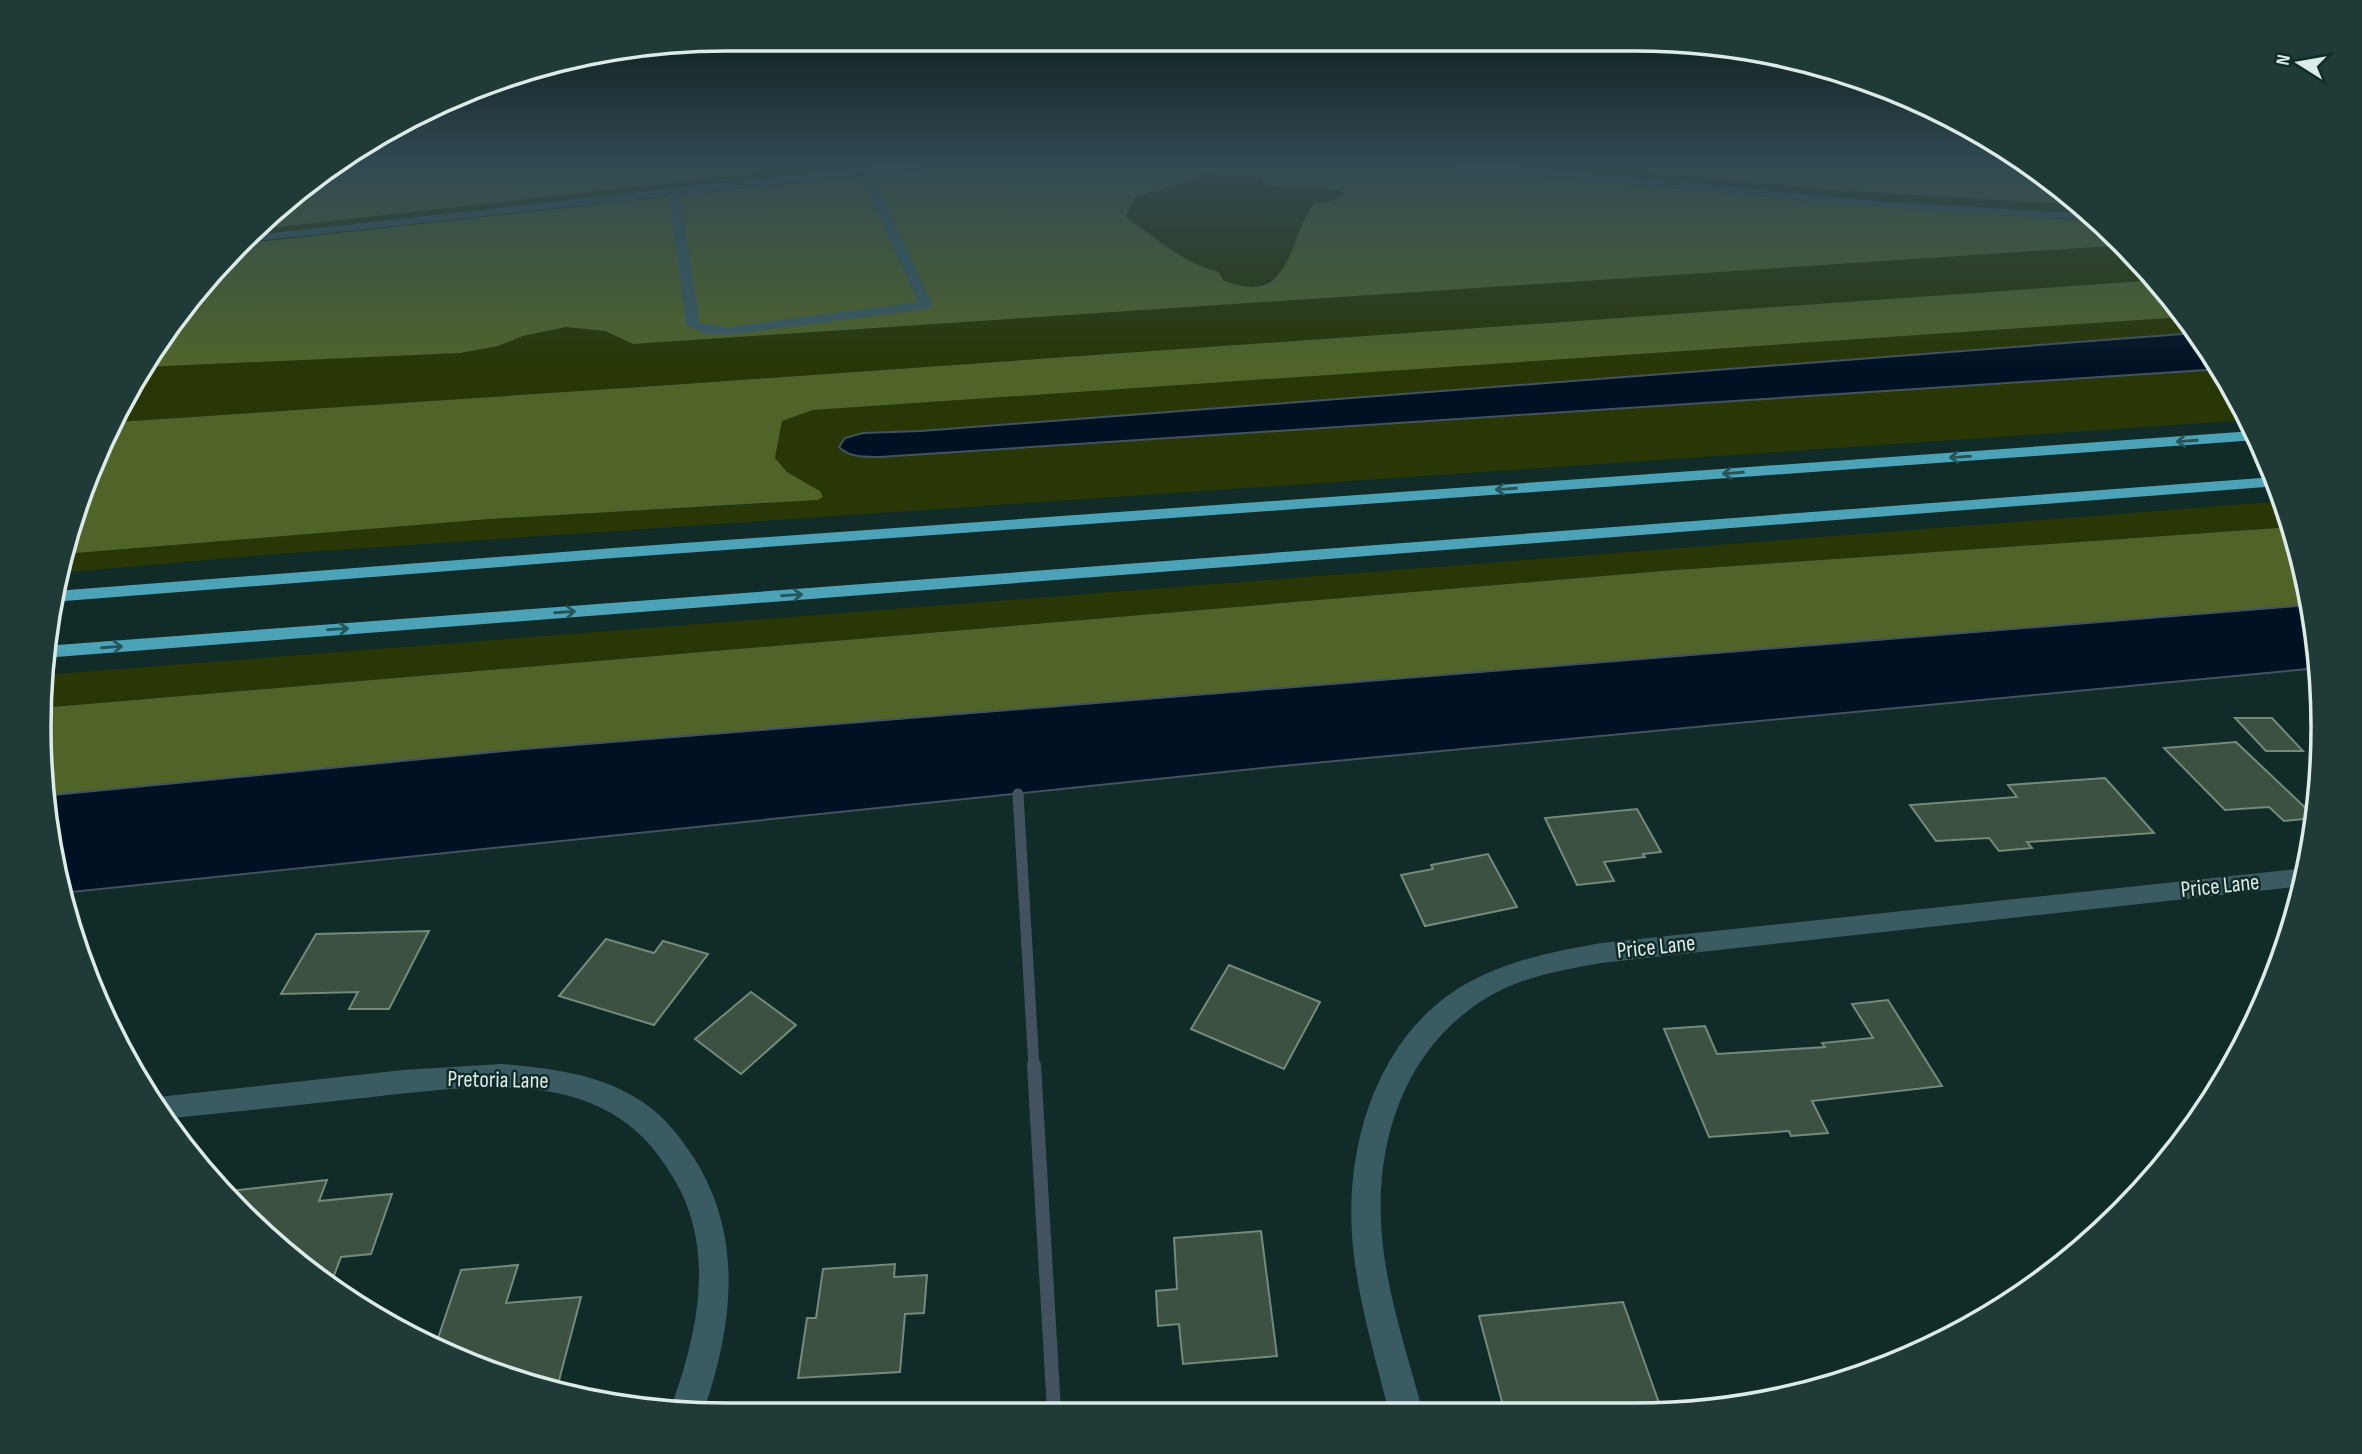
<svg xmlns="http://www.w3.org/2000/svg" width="2362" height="1454" viewBox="0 0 2362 1454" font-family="'Sofia Sans Condensed',sans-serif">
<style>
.green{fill:#283705}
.forest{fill:#50642a;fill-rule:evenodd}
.water{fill:#001124;stroke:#42525f;stroke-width:2}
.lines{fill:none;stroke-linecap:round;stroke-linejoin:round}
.stream-far1{stroke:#42525f;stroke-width:11}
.stream{stroke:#42525f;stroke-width:14}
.building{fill:#3d5143;stroke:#748a7b;stroke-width:2}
.minor{fill:#3b5b62;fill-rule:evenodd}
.highway{fill:#4ca2b6;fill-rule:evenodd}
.oneway{stroke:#25555a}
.labels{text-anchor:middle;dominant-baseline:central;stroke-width:5;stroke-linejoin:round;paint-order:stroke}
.near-street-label{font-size:23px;fill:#dbebe8;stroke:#102b28}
.rim{fill:none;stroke:#dbebe8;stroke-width:3.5}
</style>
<rect width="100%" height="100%" fill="#102b28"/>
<g class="green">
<polygon points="839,164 889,164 245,236 251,230"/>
<polygon points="1493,164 1557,164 1832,190 2080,205 2090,214 1901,202"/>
<path d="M 1194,172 L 1242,173 L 1345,193 L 1307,211 L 1306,221 L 1281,274 L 1256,287 L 1237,286 L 1223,280 L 1219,272 C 1185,264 1154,237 1126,217 L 1135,197 L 1195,179 Z"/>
<polygon points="2086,221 2097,221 2157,280 669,385 117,422 144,367 460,353 498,346 522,336 566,327 605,331 633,344 2109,246 2094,235"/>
<polygon points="2184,317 2231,382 2248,420 277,554 59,573 64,554 490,519 775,503 820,491 787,472 775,458 782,421 813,410"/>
<polygon points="2285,501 2292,527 1662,571 40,708 42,675"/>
</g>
<g class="forest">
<polygon points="334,164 839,164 251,230 308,181"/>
<path d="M 1416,164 L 1830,203 L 2086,221 L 2094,235 L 2110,246 L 633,344 L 605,331 L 566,327 L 523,336 L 498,346 L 460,353 L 144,367 L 155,344 L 237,244 L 957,165 ZM 1194,172 L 1261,176 L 1264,182 C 1284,193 1319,184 1345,193 L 1335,200 L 1314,203 C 1287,240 1292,309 1223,280 L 1219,272 C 1185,264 1154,237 1126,217 L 1135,197 L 1196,179 Z"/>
<polygon points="1557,164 2026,164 2054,181 2080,205 1832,190"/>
<polygon points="2157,280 2184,317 813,410 782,421 775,458 787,472 820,491 823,497 817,500 490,519 64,554 75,506 117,422 670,385"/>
<polygon points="2292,527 2310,605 525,749 43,796 40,708 1662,571"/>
</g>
<g class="water">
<path d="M 2196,333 L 2221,369 L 880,457 C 865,457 850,458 839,447 L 845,438 L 863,433 L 921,431 Z"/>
<polygon points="2310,605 2318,637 2319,668 1272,767 62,893 44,817 43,796 525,749"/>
</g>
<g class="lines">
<polyline class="stream-far1" points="1018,794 1034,1067"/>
<polyline class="stream" points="1034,1065 1054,1411"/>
</g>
<g class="building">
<polygon points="2235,718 2272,718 2303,751 2266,751"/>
<polygon points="2236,742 2315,817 2314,818 2284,821 2269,807 2225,810 2164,748"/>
<polygon points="2105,778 2154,833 2027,842 2032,848 1999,851 1989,838 1936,841 1910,805 2017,797 2008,785"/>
<polygon points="1637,809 1661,852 1643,854 1645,857 1604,862 1614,881 1577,885 1545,818"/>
<polygon points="1488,854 1517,907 1425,926 1401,875 1433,869 1431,865"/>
<polygon points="429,931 389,1009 349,1009 358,992 281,994 316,934"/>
<polygon points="606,939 654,953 663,941 708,954 654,1025 559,996"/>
<polygon points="1229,965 1320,1002 1284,1069 1191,1029"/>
<polygon points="751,992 796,1025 741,1074 695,1039"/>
<polygon points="1888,1000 1942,1086 1812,1101 1828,1133 1791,1136 1789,1131 1709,1137 1664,1029 1705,1026 1717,1054 1825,1047 1822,1043 1873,1038 1852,1004"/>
<polygon points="327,1180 319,1201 392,1194 371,1254 341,1257 330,1286 308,1273 240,1214 222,1192"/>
<polygon points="1261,1231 1277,1356 1183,1364 1179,1324 1158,1326 1156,1291 1177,1289 1174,1238"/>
<polygon points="895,1264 894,1277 927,1275 924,1313 905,1314 900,1372 798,1378 807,1318 816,1318 823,1269"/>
<polygon points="518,1265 506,1303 581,1297 557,1388 464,1363 435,1347 461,1270"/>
<polygon points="1623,1302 1663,1414 1505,1413 1479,1316"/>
</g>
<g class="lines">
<g class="minor">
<polygon points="893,164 930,164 925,167 680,195 700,323 728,327 918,302 868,192 874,189 880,192 933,305 926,309 728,335 706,334 686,325 669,196 238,243 245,236"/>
<polygon points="1449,164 1492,164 1877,201 2090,214 2097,221 1877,207 1454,167"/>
<path d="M 2306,868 L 2303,886 L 1601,963 C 1568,969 1533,975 1503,989 C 1409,1035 1373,1136 1382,1236 C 1387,1296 1408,1355 1423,1413 L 1389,1413 C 1375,1355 1356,1295 1352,1235 C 1346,1147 1375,1047 1450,994 C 1494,963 1550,952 1601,943 Z"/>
<path d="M 501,1064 C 550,1068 602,1074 644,1103 C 665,1117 680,1137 694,1158 C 744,1237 733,1325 704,1410 L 670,1410 C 697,1337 717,1250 674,1179 C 653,1143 629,1119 590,1103 C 524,1075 422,1092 353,1099 C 289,1106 226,1113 163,1119 L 149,1098 L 403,1070 Z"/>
</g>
<g class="highway">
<polygon points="2253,431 2257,440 614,558 52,602 55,591 614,548"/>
<polygon points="2274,477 2278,486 43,658 44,646"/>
</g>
</g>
<defs><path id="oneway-shaft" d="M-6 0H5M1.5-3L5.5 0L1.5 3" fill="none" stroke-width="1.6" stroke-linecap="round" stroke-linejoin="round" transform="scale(1.75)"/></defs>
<g class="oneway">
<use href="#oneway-shaft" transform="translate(2187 441) rotate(176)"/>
<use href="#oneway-shaft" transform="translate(1960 457) rotate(176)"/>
<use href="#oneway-shaft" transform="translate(1733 473) rotate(176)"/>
<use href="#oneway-shaft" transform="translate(1506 489) rotate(176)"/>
<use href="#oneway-shaft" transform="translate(792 595) rotate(-4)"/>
<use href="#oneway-shaft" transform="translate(565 612) rotate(-4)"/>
<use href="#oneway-shaft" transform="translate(338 629) rotate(-4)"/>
<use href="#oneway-shaft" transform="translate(112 647) rotate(-4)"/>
</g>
<linearGradient id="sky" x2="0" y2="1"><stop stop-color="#091816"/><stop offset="0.45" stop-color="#314a53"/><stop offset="1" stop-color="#314a53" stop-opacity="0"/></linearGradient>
<rect width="2362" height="368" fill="url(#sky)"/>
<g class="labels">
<g class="near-street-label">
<text transform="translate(2220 886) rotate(-6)">Price Lane</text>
<text transform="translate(1656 947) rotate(-6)">Price Lane</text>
<text transform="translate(498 1080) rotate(1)">Pretoria Lane</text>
</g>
</g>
<path d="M0 0H2362V1454H0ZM727 51H1635A676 676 0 0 1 2311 727V727A676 676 0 0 1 1635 1403H727A676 676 0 0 1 51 727V727A676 676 0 0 1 727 51Z" fill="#203a37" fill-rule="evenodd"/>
<path class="rim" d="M727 51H1635A676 676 0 0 1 2311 727V727A676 676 0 0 1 1635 1403H727A676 676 0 0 1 51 727V727A676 676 0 0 1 727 51Z"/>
<g transform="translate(2299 63) rotate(281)" stroke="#102b28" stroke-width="5" paint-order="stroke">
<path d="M0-5L12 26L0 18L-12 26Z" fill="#dbebe8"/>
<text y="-10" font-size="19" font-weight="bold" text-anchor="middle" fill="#dbebe8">N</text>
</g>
</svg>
